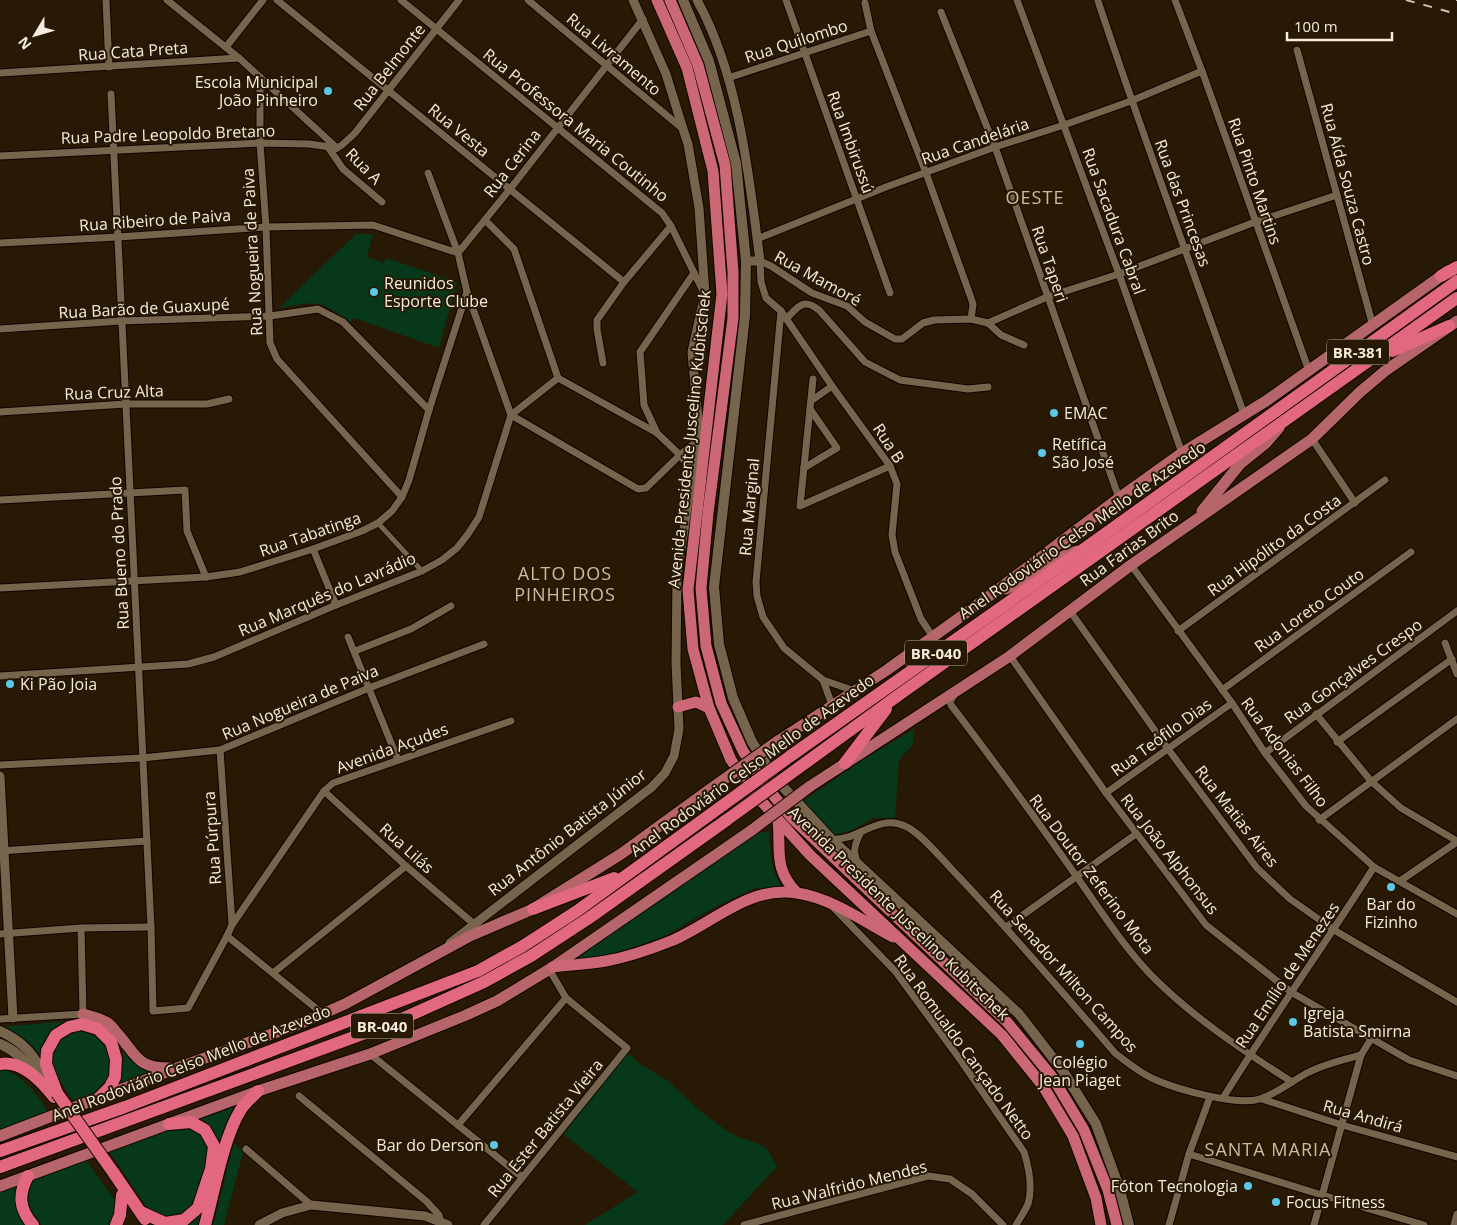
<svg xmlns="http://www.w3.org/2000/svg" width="1457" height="1225" viewBox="0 0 1457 1225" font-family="'Open Sans',sans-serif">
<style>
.green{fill:#07381a}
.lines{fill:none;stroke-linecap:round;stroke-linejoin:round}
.pedestrian-casing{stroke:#100400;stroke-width:7}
.minor-casing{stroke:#100400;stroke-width:9}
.tertiary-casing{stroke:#100400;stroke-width:11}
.secondary-casing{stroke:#100400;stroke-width:12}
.primary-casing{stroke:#100400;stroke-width:13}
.trunk-casing{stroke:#100400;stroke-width:13}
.motorway-casing{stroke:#100400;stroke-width:14}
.pedestrian{stroke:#76644d;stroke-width:5}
.minor{stroke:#76644d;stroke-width:7}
.tertiary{stroke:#76644d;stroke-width:9}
.secondary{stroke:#76644d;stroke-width:10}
.primary{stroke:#b6666b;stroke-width:11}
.trunk{stroke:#cc6775;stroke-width:11}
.motorway{stroke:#e1687f;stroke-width:12}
.rail{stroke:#cbc0b1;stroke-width:2;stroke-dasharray:9 9;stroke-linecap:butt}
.primary-bridge-casing{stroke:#100400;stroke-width:13;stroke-linecap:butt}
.motorway-bridge-casing{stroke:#100400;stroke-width:14;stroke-linecap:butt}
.primary-bridge{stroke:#b6666b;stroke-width:11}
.motorway-bridge{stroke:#e1687f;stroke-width:12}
.poi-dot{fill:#5bc8e7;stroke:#271904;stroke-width:2}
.labels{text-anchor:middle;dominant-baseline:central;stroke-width:4;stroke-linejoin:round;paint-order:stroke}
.shield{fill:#271904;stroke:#b7ac9d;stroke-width:1}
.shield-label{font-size:15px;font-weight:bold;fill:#f5ebde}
.street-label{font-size:16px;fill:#f5ebde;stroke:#271904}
.poi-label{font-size:16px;fill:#f5ebde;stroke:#271904;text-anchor:start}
.neighbourhood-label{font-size:18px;letter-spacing:1px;fill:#cfbba1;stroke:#271904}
</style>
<rect width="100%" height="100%" fill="#271904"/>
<g class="green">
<path d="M 356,234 L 373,234 L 367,257 L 384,263 L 386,258 L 457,282 L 439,348 L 354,318 L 349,323 C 320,298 314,302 279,308 Z"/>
<polygon points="914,729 913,744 899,760 895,818 873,818 853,830 834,835 803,801 861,761"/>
<path d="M 769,831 C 770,853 771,874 785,891 L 755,888 L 713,908 L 663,937 L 604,957 L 563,964 L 742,837 Z"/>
<path d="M 70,1021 L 41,1058 C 30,1043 17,1034 0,1027 Z"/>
<path d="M 75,1031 C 101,1031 119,1054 108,1078 C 106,1081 105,1086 103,1089 C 96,1095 83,1099 75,1103 L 52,1070 L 49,1060 L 60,1037 Z"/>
<path d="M 122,1048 L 132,1060 L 153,1072 L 115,1087 C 122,1074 125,1063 122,1048 Z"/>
<polygon points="628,1053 640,1064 668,1081 699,1110 726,1130 740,1138 757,1143 767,1149 777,1166 723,1225 585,1225 638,1192 562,1133"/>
<path d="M 3,1069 C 22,1076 39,1095 48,1113 L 0,1130 L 0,1070 Z"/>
<polygon points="240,1105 203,1225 183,1225 217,1156 202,1121 198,1118"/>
<polygon points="180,1125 199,1131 210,1152 194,1209 172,1220 149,1211 109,1151"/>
<polygon points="234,1143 243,1152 224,1225 213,1225"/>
<path d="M 86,1160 L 115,1200 C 116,1209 114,1218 109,1225 L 42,1225 C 23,1213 25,1195 34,1178 Z"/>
<polygon points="17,1185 29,1225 0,1225 0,1191"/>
</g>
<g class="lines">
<defs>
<polyline id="pedestrian" points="378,523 422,571"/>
<g id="minor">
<polyline points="106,0 109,67"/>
<polyline points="167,0 239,58 337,148"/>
<polyline points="277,0 624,282"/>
<polyline points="401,0 662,213 671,226 703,291"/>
<polyline points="528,0 683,129"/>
<polyline points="786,0 890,293"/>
<polyline points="1017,0 1119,274 1182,453"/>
<polyline points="1175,0 1202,71 1309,371"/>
<path d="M 1098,1 C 1144,140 1195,276 1244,414"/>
<polyline points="865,3 871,31 926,173 970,295 973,304 971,319"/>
<polyline points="941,12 995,147 1119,498"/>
<polyline points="226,47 263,0"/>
<polyline points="1297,50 1373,326"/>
<polyline points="0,73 239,58"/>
<polyline points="260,77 260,143 266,227 270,343 277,359 402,497"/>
<polyline points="728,78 871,31"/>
<polyline points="111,94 151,927 153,1011 188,1008 227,936 232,925 324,791 333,783 511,721"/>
<polyline points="328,147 343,169 382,202"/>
<polyline points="337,148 342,145 355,133 459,0"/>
<polyline points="0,156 260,143 309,144 337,148"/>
<polyline points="428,173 458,253 467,292 511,415"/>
<polyline points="485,220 514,249 558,378 657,433 680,455 692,471"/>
<polyline points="757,239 886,187 995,147 1064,125 1131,101 1202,71"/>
<polyline points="0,243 118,237 266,227 373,225 458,253 510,189 643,19"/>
<polyline points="781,311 756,582 757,596 763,617 784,648 823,680 855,691"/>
<path d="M 786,319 C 798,307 803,297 819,310 L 865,362 L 900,380 L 968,389 L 988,387"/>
<polyline points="988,323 1047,297 1119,274 1255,222 1337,195"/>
<polyline points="0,329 121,321 270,316 318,309 343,322 429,410"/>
<polyline points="603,363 597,329 597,320 624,282 671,226"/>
<polyline points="813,379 800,506 890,466"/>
<polyline points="811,401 832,386"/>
<polyline points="0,412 126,404 207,404 229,399"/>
<polyline points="511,415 638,489 646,488 680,455 697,441"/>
<polyline points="657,433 644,405 640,352 694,273"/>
<polyline points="1312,439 1355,503"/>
<polyline points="804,468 837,448 810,409"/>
<polyline points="0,500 185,490 187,531 206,577"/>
<polyline points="313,549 336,605"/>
<polyline points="1131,565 1232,703 1265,753 1306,806 1374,867 1457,914"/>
<polyline points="0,588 206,577 240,572 313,549 362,531 378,523 392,511 402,497 409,480 429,410 467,292"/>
<polyline points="1070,611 1168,749 1257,868 1290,899 1334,930 1457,1002"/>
<polyline points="1178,631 1385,480"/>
<polyline points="348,637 398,760"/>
<polyline points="933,637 921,619 895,552 892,535 897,484 890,466 832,386 781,311 766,298 761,282 760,261 771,266 812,293 847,306 865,322 895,339 902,339 923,323 934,320 971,319 988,323 1001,335 1024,345"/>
<polyline points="1445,643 1457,674"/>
<polyline points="355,651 411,629 451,606"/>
<polyline points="1010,656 1106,793 1206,925 1291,992 1409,1060 1457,1076"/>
<polyline points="0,676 188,664 214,657 336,605 422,571 442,560 457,548 468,534 479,517 511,415 558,378"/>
<polyline points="823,680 832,705"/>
<polyline points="1222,690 1411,552"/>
<path d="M 954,695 L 950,702 L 951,705 C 994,761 1036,819 1077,877 C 1100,910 1122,944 1150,974 C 1191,1016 1242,1050 1292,1082"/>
<polyline points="1316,714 1371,781 1401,808 1457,841"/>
<polyline points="1337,742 1452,659"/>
<polyline points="220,750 232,924"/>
<polyline points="1265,753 1457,611"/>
<polyline points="0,765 142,758 220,750 369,688 484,644"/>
<polyline points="324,791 406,866 474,924"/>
<polyline points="1106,793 1232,703"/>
<polyline points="1319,820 1457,719"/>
<path d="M 831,839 C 858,842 878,812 907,827 C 922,834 946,864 959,877 C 1013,934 1064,994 1115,1053 C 1128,1063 1141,1074 1156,1080 C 1179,1090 1237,1106 1260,1099 C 1276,1094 1292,1081 1307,1073 C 1324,1064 1342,1060 1361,1055"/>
<polyline points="0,851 147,841"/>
<path d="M 857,861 C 852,850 856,842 861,832"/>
<polyline points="1400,881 1457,842"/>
<path d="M 832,906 L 895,971 L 959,1058 L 1024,1152 C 1029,1168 1033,1187 1028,1204 C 1025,1211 1020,1218 1016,1225"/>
<polyline points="1006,927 1136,834"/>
<polyline points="0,934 81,928 151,927"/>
<polyline points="227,936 323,1014"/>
<polyline points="273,973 406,866"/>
<polyline points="0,1019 83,1014 81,928"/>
<polyline points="370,1054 522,1177"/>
<polyline points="299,1096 426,1201 439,1215 441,1222"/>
<path d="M 1223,1098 C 1271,1020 1325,944 1374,867"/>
<polyline points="1262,1099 1342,1125 1457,1157"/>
<polyline points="458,1125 566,998"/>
<polyline points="246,1149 311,1205"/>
<polyline points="1189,1154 1322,1195 1424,1225"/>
<polyline points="484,1225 627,1048 566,998 549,969"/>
<polyline points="744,1225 928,1176 950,1179 972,1194 1003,1225"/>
<polyline points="1169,1225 1189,1154 1210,1097"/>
<polyline points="1314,1225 1361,1055 1371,1039"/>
<polyline points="1454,1225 1457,1214"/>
</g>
<g id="tertiary">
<path d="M 697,0 C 739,76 749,176 760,261 L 746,261"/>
<polyline points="0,776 13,1018"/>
<polyline points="450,943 652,787 665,773 674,756 679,729 676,663 677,576 697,441 698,420 692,352 705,294 699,208 688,144 683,129 666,74 633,0"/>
<polyline points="259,1225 282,1213 311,1205 425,1216 448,1225"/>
</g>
<g id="secondary">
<polyline points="683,0 709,61 736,163 746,261 745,316 714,587 719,644 733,698 752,742 774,777 831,839 1019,1014 1063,1071 1096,1124 1120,1190 1129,1225"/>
<path d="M 0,1031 C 26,1043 33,1055 47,1079"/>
<path d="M 0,1044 C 15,1050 25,1061 35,1073"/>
</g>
<g id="primary">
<polyline points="1202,511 1240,464 1266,443 1279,428"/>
<path d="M 1006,589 C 1031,578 1051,559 1077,551"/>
<polyline points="778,741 887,670 988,597 1119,498 1182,453 1266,401 1448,271"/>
<polyline points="809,787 1010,656 1131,565 1312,439 1360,392 1385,371 1457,321"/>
<path d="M 83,1014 C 90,1016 100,1018 106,1022 C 110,1024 114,1029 117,1033 C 137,1055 136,1068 170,1068"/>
<polyline points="0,1136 177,1068 297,1025 345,1004 470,936 533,909 621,854 709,790"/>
<polyline points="0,1186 258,1091 370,1054 464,1016 497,1001 553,967 752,830"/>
</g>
<g id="trunk">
<polyline points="657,0 687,68 713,171 722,294 688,590 693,649 709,708 731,760 753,792 810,855 1002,1035 1043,1086 1073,1136 1096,1198 1101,1225"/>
<polyline points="670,0 698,65 725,165 733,272 733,318 708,513 701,588 706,646 721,703 743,751 764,784 792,818 1007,1022 1053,1078 1084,1130 1108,1190 1117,1225"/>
<polyline points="678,707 696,702 709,708"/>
<path d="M 778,820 C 781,851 773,868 797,893"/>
<path d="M 553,967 C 570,965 589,964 606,961 C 628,957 651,949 671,941 C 712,924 749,885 797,893 C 831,898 863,921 893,937"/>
</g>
<g id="motorway">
<polyline points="1441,276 1457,267"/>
<polyline points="1392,351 1449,326"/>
<polyline points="789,757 1084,549 1457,281"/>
<polyline points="845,763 886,709"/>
<polyline points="797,769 896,697 1457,298"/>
<polyline points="533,909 614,878"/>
<path d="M 0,1064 C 22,1060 41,1081 54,1097"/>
<polyline points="57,1093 46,1064 47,1051 56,1035 69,1027 82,1024 98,1029 111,1042 116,1059 115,1077 110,1087 99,1098"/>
<polyline points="0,1151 125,1107 478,971 523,946 577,911 719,808"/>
<polyline points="0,1167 395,1022 484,982 531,956 589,918 728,819"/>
<polyline points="113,1172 145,1219"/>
<path d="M 28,1176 C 18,1194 19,1209 33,1225"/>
<polyline points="141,1212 165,1223 184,1220 198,1208 211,1169 214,1146 205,1130 191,1122 169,1124"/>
<polyline points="116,1225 120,1215 122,1195"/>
<path d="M 205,1225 C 214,1192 223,1139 240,1111 C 244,1104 252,1097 258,1091"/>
</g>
</defs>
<use href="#pedestrian" class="pedestrian-casing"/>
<use href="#minor" class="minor-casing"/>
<use href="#tertiary" class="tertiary-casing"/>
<use href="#secondary" class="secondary-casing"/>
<use href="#primary" class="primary-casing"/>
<use href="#trunk" class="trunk-casing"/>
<use href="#motorway" class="motorway-casing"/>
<use href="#pedestrian" class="pedestrian"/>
<use href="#minor" class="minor"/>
<use href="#tertiary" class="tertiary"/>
<use href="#secondary" class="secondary"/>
<use href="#primary" class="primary"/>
<use href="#trunk" class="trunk"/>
<use href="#motorway" class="motorway"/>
<g class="rail">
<polyline points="1406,0 1457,14"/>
<polyline points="1456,0 1457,0"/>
</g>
<defs>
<g id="primary-bridge">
<polyline points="709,790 778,741"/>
<polyline points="752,830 809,787"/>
</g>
<g id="motorway-bridge">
<polyline points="719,808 789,757"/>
<polyline points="728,819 797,769"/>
<polyline points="57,1093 113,1172"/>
</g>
</defs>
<use href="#primary-bridge" class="primary-bridge-casing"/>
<use href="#motorway-bridge" class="motorway-bridge-casing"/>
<use href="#primary-bridge" class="primary-bridge"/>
<use href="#motorway-bridge" class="motorway-bridge"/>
</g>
<g class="poi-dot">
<circle cx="328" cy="91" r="5"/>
<circle cx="374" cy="292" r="5"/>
<circle cx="1054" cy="413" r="5"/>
<circle cx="1042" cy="453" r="5"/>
<circle cx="10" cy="684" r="5"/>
<circle cx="1391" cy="887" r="5"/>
<circle cx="1293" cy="1022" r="5"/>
<circle cx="1080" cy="1044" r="5"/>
<circle cx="494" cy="1145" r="5"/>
<circle cx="1248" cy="1186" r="5"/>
<circle cx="1276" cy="1202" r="5"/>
</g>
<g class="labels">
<g class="shield">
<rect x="1327" y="339.5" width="62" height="25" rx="4"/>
<rect x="905" y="640.5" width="62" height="25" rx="4"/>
<rect x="351" y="1013.5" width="62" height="25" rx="4"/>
</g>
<g class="shield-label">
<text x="1358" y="352">BR-381</text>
<text x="936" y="653">BR-040</text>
<text x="382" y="1026">BR-040</text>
</g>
<g class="street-label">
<text transform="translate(796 41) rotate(-18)">Rua Quilombo</text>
<text transform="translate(133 51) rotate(-4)">Rua Cata Preta</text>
<text transform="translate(614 54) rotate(40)">Rua Livramento</text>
<text transform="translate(389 67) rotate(-52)">Rua Belmonte</text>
<text transform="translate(576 125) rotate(39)">Rua Professora Maria Coutinho</text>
<text transform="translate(459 130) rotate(39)">Rua Vesta</text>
<text transform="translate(168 134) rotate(-2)">Rua Padre Leopoldo Bretano</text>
<text transform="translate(975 141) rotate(-19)">Rua Candelária</text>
<text transform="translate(851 142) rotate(70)">Rua Imbirussú</text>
<text transform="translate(512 163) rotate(-52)">Rua Cerina</text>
<text transform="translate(364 166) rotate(45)">Rua A</text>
<text transform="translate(1255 181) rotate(71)">Rua Pinto Martins</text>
<text transform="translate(1348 184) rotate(75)">Rua Aída Souza Castro</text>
<text transform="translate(1183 203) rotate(70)">Rua das Princesas</text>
<text transform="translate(155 220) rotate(-4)">Rua Ribeiro de Paiva</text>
<text transform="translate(1114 221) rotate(70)">Rua Sacadura Cabral</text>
<text transform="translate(252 252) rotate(-93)">Rua Nogueira de Paiva</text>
<text transform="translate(1050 264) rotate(71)">Rua Taperi</text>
<text transform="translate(818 278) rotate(29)">Rua Mamoré</text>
<text transform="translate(144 308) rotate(-3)">Rua Barão de Guaxupé</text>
<text transform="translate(114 392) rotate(-2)">Rua Cruz Alta</text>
<text transform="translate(689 439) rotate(-84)">Avenida Presidente Juscelino Kubitschek</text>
<text transform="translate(889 443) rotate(57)">Rua B</text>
<text transform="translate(749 507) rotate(-85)">Rua Marginal</text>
<text transform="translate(1082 530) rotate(-35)">Anel Rodoviário Celso Mello de Azevedo</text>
<text transform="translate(310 534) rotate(-19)">Rua Tabatinga</text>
<text transform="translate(1274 545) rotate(-36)">Rua Hipólito da Costa</text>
<text transform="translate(1129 548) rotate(-36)">Rua Farias Brito</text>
<text transform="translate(119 553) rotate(-93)">Rua Bueno do Prado</text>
<text transform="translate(327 594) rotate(-23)">Rua Marquês do Lavrádio</text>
<text transform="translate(1309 610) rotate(-36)">Rua Loreto Couto</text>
<text transform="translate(1353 671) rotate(-36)">Rua Gonçalves Crespo</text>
<text transform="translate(300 702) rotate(-23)">Rua Nogueira de Paiva</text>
<text transform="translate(1161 737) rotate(-36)">Rua Teófilo Dias</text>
<text transform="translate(392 748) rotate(-20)">Avenida Açudes</text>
<text transform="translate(1285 752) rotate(53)">Rua Adonias Filho</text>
<text transform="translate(752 765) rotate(-36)">Anel Rodoviário Celso Mello de Azevedo</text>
<text transform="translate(1237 816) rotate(52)">Rua Matias Aires</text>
<text transform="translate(567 832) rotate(-38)">Rua Antônio Batista Júnior</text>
<text transform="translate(212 838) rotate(-94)">Rua Púrpura</text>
<text transform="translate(407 848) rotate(42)">Rua Lilás</text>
<text transform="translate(1170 854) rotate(52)">Rua João Alphonsus</text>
<text transform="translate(1092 874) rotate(53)">Rua Doutor Zeferino Mota</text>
<text transform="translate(899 913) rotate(44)">Avenida Presidente Juscelino Kubitschek</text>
<text transform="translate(1064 971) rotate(48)">Rua Senador Milton Campos</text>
<text transform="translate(1287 975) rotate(-56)">Rua Emílio de Menezes</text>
<text transform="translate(964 1047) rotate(54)">Rua Romualdo Cançado Netto</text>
<text transform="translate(191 1063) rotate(-21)">Anel Rodoviário Celso Mello de Azevedo</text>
<text transform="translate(1363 1116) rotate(16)">Rua Andirá</text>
<text transform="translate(545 1128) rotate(-51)">Rua Ester Batista Vieira</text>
<text transform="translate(849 1185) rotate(-14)">Rua Walfrido Mendes</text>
</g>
<g class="poi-label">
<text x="318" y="82" text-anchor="end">Escola Municipal<tspan x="318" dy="18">João Pinheiro</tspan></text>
<text x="384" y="283">Reunidos<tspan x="384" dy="18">Esporte Clube</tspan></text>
<text x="1064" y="413">EMAC</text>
<text x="1052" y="444">Retífica<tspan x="1052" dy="18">São José</tspan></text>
<text x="20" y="684">Ki Pão Joia</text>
<text x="1391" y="904" text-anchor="middle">Bar do<tspan x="1391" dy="18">Fizinho</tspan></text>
<text x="1303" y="1013">Igreja<tspan x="1303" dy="18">Batista Smirna</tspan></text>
<text x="1080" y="1062" text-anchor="middle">Colégio<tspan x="1080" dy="18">Jean Piaget</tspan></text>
<text x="484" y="1145" text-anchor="end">Bar do Derson</text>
<text x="1238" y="1186" text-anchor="end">Fóton Tecnologia</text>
<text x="1286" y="1202">Focus Fitness</text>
</g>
<g class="neighbourhood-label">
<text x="1035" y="197">OESTE</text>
<text x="565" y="573">ALTO DOS<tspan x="565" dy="21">PINHEIROS</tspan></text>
<text x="1268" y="1149">SANTA MARIA</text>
</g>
</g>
<g transform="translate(35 35) rotate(232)" stroke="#271904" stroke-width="4" paint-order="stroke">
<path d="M0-4L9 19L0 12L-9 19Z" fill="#f5ebde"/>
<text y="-8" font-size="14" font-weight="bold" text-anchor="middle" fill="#f5ebde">N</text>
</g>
<path d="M1287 32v8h105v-8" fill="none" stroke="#f5ebde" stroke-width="2.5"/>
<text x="1294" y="32" font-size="15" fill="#f5ebde" stroke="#271904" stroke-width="4" paint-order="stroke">100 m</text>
</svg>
